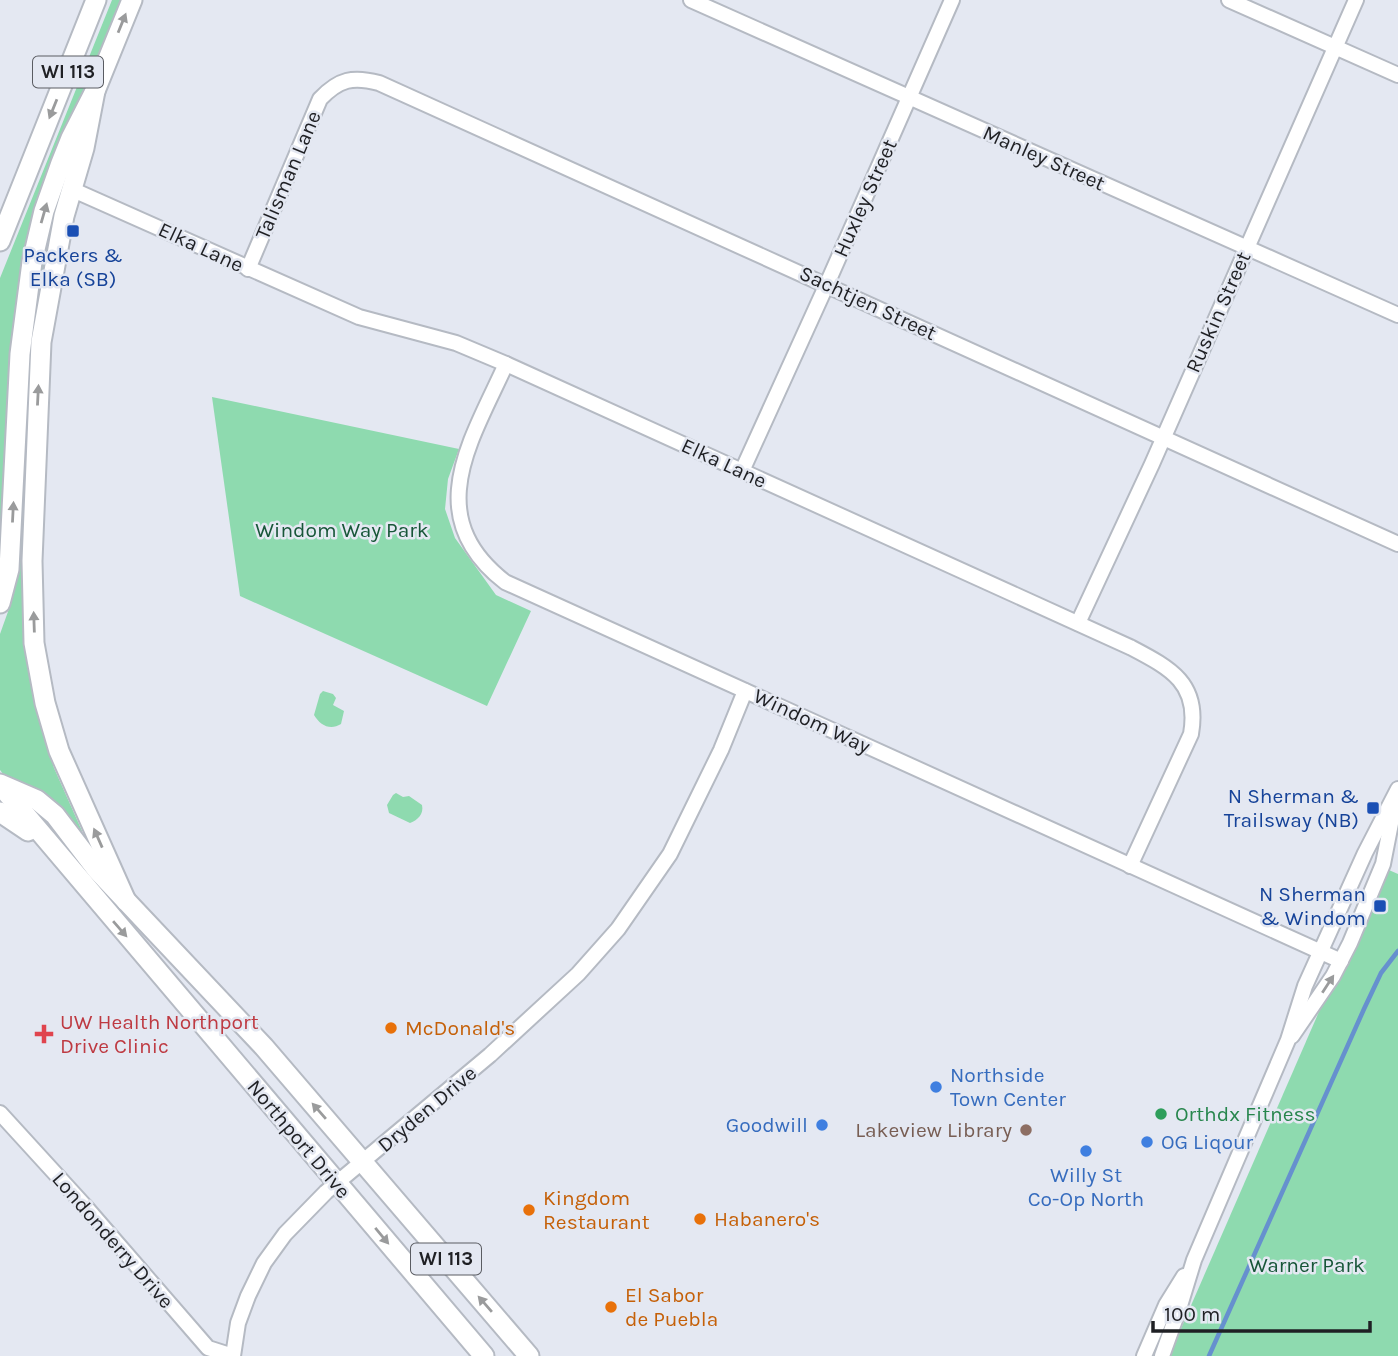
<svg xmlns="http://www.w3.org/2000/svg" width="1398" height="1356" viewBox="0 0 1398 1356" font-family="Karla,sans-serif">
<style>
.green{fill:#8edaaf}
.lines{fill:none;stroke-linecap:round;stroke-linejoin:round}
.stream{stroke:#6690ce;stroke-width:4.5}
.minor-casing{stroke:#b5bac3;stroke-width:18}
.major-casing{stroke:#b5bac3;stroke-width:23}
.minor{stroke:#fff;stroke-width:14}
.major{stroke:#fff;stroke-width:19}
.oneway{fill:#9a9b9c}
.transit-dot{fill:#1a4fb4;stroke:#e4e8f2;stroke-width:2.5}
.food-dot{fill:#e8710a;stroke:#e4e8f2;stroke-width:2.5}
.health-dot{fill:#e0444e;stroke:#e4e8f2;stroke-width:2.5}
.shop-dot{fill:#3f7fe0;stroke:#e4e8f2;stroke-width:2.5}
.leisure-dot{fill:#2e9e5b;stroke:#e4e8f2;stroke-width:2.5}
.education-dot{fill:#8d6e63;stroke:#e4e8f2;stroke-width:2.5}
.labels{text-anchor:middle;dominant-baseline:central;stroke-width:5;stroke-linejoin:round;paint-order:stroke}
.shield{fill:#e4e8f2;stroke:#5a5c62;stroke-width:2}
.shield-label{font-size:19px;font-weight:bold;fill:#1f2024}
.street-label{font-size:21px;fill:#1f2024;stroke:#e4e8f2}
.transit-label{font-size:21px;fill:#164399;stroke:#e4e8f2;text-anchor:end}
.park-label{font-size:21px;fill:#175638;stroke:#e4e8f2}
.health-label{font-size:21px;fill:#be3a42;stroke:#e4e8f2;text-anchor:start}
.food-label{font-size:21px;fill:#c56008;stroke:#e4e8f2;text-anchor:start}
.shop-label{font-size:21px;fill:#366cbe;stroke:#e4e8f2;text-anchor:start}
.leisure-label{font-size:21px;fill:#27864d;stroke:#e4e8f2;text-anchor:start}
.education-label{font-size:21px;fill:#785e54;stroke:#e4e8f2;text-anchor:end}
</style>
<rect width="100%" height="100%" fill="#e4e8f2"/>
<g class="green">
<polygon points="112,0 122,0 38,218 0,565 0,278"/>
<polygon points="51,216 55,217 24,633 37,710 54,768 82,831 79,833 7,779 0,770 0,634 10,606 18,566 30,332 37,278"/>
<polygon points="212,397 459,449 448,479 445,509 455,538 496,595 531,611 487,706 240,596"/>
<path d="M 323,691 L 333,694 L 336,698 L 333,705 L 344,711 L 341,724 C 330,731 320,725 314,715 L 320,694 Z"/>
<path d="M 396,793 L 403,797 L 409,796 L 422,805 C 424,814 418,820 410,823 L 389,813 L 387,805 L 393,795 Z"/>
<polygon points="1382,867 1398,874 1398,1356 1169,1356"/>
</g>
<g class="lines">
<polyline class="stream" points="1209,1356 1364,1009 1381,973 1398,951"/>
<defs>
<g id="minor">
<polyline points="691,0 1398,315"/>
<polyline points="1229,0 1398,75"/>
<path d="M 71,189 L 359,317 L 456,343 L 506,364 L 1130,647 C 1170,668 1200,683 1191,734 L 1130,866"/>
<path d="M 248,269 L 320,99 C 339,79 353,76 379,83 L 1398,544"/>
<path d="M 506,364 C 471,441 420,516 505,582 L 1341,961"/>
<polyline points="742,471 827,284 952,0"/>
<polyline points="1078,623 1152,464 1356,0"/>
<polyline points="1292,1036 1333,976 1350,943 1383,864 1394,808"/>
<polyline points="0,1113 84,1205 208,1348 233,1356"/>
<polyline points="233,1356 238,1323 248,1296 264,1263 285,1234 326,1192 490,1055 578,974 618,929 670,854 721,750 745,691"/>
<polyline points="1144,1356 1166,1305 1184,1276"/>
<polyline points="1162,1356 1179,1309 1194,1260 1288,1040 1305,986 1365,853 1398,789"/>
</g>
<g id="major">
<polyline points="95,91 84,148 64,216 41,342 32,561 34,643 45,703 59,751 126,901"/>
<polyline points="0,241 96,0"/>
<polyline points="0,603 9,569 20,354 32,262 44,211 61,163 71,138 95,91 132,0"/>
<polyline points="0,784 37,800 55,815 97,870 264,1047 529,1356"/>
<polyline points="1,786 484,1356"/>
<polyline points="0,812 28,831"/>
</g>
</defs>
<use href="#minor" class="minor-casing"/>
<use href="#major" class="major-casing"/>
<use href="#minor" class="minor"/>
<use href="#major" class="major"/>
</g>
<defs><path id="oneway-solid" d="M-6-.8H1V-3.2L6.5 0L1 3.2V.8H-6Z" transform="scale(1.75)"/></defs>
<g class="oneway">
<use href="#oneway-solid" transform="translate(122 23) rotate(-68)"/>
<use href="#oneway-solid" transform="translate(53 109) rotate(112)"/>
<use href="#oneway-solid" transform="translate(44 213) rotate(-74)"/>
<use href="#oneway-solid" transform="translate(38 395) rotate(-87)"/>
<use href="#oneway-solid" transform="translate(13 512) rotate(-87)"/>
<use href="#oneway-solid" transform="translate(34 622) rotate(-92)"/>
<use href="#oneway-solid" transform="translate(98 838) rotate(-114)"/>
<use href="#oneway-solid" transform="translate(120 929) rotate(49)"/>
<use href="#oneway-solid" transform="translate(1328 984) rotate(-57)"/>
<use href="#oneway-solid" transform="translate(319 1111) rotate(-131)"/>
<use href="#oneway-solid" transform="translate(382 1236) rotate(50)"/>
<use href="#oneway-solid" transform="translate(485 1304) rotate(-131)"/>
</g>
<g class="transit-dot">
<rect x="66" y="224" width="14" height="14" rx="3.5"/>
<rect x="1366" y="801" width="14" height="14" rx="3.5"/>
<rect x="1373" y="899" width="14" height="14" rx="3.5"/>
</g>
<g class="food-dot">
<circle cx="391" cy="1028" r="7"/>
<circle cx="529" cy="1210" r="7"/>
<circle cx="700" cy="1219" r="7"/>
<circle cx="611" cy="1307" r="7"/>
</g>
<path class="health-dot" d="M40.5 1023.5h7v7h7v7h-7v7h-7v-7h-7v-7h7z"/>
<g class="shop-dot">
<circle cx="936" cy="1087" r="7"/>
<circle cx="822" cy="1125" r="7"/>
<circle cx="1147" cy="1142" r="7"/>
<circle cx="1086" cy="1151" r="7"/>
</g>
<circle class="leisure-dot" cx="1161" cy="1114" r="7"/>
<circle class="education-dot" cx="1026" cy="1130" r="7"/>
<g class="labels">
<g class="shield">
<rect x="33" y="56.5" width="70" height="31" rx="5"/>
<rect x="411" y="1243.5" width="70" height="31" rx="5"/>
</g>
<g class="shield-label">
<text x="68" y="72">WI 113</text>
<text x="446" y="1259">WI 113</text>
</g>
<g class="street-label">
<text transform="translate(1044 158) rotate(24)">Manley Street</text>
<text transform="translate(288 175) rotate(-67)">Talisman Lane</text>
<text transform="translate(865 198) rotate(-66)">Huxley Street</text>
<text transform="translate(201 247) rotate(25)">Elka Lane</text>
<text transform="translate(868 303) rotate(25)">Sachtjen Street</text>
<text transform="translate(1218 312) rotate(-66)">Ruskin Street</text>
<text transform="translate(724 463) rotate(25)">Elka Lane</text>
<text transform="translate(812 721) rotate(25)">Windom Way</text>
<text transform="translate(427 1109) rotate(-40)">Dryden Drive</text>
<text transform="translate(299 1139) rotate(50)">Northport Drive</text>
<text transform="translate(113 1240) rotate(49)">Londonderry Drive</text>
</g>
<g class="transit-label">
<text x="73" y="255" text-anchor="middle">Packers &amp;<tspan x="73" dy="24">Elka (SB)</tspan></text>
<text x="1359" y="796">N Sherman &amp;<tspan x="1359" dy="24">Trailsway (NB)</tspan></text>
<text x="1366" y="894">N Sherman<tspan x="1366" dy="24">&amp; Windom</tspan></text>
</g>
<g class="park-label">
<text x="342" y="530">Windom Way Park</text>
<text x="1307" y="1265">Warner Park</text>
</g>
<g class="health-label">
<text x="60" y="1022">UW Health Northport<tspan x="60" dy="24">Drive Clinic</tspan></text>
</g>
<g class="food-label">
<text x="405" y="1028">McDonald's</text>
<text x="543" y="1198">Kingdom<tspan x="543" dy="24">Restaurant</tspan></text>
<text x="714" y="1219">Habanero's</text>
<text x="625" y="1295">El Sabor<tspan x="625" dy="24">de Puebla</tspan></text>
</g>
<g class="shop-label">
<text x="950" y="1075">Northside<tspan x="950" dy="24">Town Center</tspan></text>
<text x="808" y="1125" text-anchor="end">Goodwill</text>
<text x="1161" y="1142">OG Liqour</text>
<text x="1086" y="1175" text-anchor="middle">Willy St<tspan x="1086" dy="24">Co-Op North</tspan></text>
</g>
<g class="leisure-label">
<text x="1175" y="1114">Orthdx Fitness</text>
</g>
<g class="education-label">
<text x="1012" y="1130">Lakeview Library</text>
</g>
</g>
<path d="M1153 1321v10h217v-10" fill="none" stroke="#1f2024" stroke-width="3.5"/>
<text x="1164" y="1321" font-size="21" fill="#1f2024" stroke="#e4e8f2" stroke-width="5" paint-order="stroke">100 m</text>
</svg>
